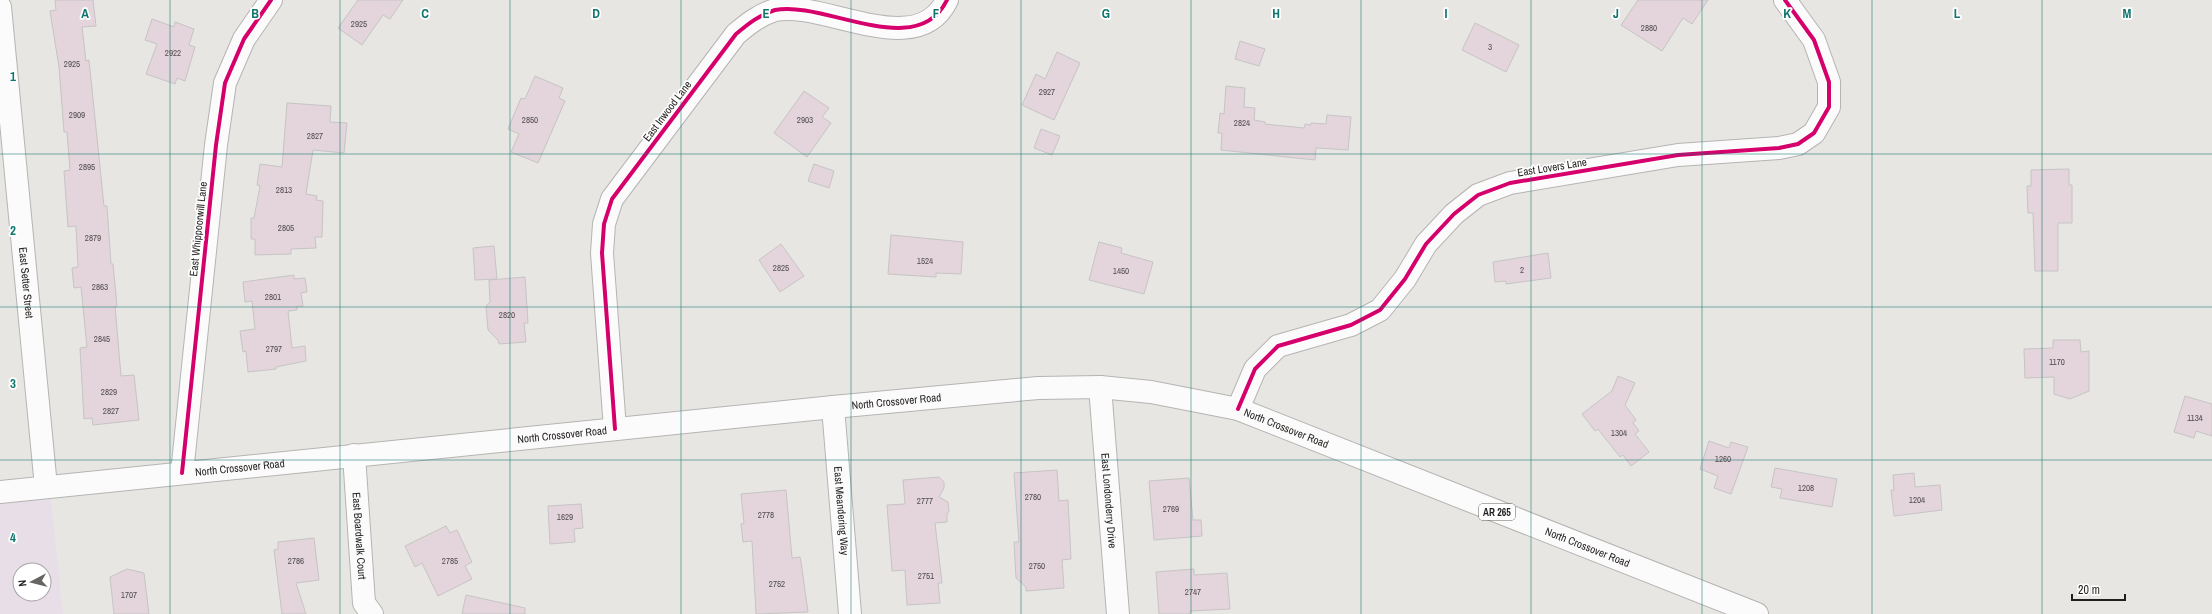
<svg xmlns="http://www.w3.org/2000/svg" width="2212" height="614" viewBox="0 0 2212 614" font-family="'Archivo Narrow',sans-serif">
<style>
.commercial{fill:#e7dee7;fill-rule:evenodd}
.building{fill:#e4d5dc;stroke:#c6c4c4}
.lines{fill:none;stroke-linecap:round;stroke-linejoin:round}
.minor-casing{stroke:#b6b4b3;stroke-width:24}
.major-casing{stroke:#b6b4b3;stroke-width:24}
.minor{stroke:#fcfbfb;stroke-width:22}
.major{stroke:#fcfbfb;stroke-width:22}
.cycleway-casing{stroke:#fff;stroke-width:6}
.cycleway{stroke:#d6006c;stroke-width:4}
.grid{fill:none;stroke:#0f766e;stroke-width:1;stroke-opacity:0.55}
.labels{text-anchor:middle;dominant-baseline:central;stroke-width:3.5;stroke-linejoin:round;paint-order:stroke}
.number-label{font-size:9px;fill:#534e4e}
.shield{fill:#fff;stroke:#646261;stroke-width:1}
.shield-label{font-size:10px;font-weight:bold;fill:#211f1d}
.street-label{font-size:11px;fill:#211f1d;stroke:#fff}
.grid-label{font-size:13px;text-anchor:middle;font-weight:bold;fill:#0f766e;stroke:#fff;stroke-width:3.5;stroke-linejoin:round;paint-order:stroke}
</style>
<rect width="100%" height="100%" fill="#e8e6e3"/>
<path class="commercial" d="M 50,487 L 63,614 L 0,614 L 0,492 ZM 20,570 L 44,570 L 44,594 L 20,594 Z"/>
<g class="building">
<polygon points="55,0 93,0 96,26 82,27 86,61 89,60 104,206 107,206 111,264 113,264 117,306 115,306 121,376 134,375 139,420 93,425 92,418 84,419 80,348 87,347 81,287 74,288 72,268 78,267 76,226 68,227 64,171 70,170 67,132 64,132 59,67 50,11 56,10"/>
<polygon points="358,0 403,0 390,19 383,15 362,45 338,28"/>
<polygon points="1638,0 1708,0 1692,24 1683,18 1662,51 1621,25"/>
<polygon points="152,19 174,27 175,22 194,29 189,45 195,47 185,81 177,78 175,84 146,74 157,44 145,40"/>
<polygon points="1475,23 1519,45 1506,72 1462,50"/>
<polygon points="1240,41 1265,49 1259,66 1235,59"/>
<polygon points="1057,52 1080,63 1054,120 1022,105 1036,74 1045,79"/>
<polygon points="535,76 563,88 559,98 565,101 538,163 511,152 519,134 508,129 521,98 525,99"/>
<polygon points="1226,86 1245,88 1244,107 1255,108 1254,120 1265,122 1265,124 1304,128 1305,124 1311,125 1311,123 1326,124 1327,115 1351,117 1348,150 1316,148 1315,160 1221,150 1222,133 1218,133 1220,113 1224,114"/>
<polygon points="804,91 829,108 822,117 831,123 807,157 774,133"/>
<polygon points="287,103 331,106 330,122 347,123 344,153 313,150 306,194 317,196 316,200 323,201 322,237 315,237 316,248 291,249 291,254 255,255 255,239 251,239 251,218 254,218 260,186 257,185 260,164 282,167"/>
<polygon points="1041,129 1060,136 1052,155 1034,148"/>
<polygon points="814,164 834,171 829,188 808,181"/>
<polygon points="2069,169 2069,185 2072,185 2072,223 2058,223 2058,271 2035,271 2033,213 2028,213 2027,186 2031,186 2031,170"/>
<polygon points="891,235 963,242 961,274 936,273 936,277 888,274"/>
<polygon points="1099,242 1122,248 1121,253 1153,262 1144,294 1089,280"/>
<polygon points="781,244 804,276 780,292 759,260"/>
<polygon points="494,246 497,279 475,280 473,248"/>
<polygon points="1548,253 1551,278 1506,284 1506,281 1495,282 1493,262"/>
<polygon points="294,275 294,279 305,278 307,292 301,293 303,306 297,306 297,310 288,311 292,348 305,346 306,361 276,367 276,369 248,372 246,351 243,352 240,331 255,329 252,301 245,302 243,282"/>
<polygon points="525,277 528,323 524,323 526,342 499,344 498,340 488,330 486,306 490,302 489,280"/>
<polygon points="2053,340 2080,340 2081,352 2089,351 2089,391 2070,399 2054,394 2054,377 2025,378 2024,349 2053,348"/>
<polygon points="1618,376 1635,383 1625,405 1636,420 1633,423 1639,431 1635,434 1649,452 1631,466 1623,455 1620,457 1598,429 1595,431 1582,414 1612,391"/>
<polygon points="2185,396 2212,404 2212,436 2196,431 2194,438 2174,432"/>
<polygon points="1709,441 1729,448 1731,442 1748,447 1731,494 1714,488 1718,476 1700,469"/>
<polygon points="1775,468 1837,479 1832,507 1780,498 1782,489 1771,487"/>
<polygon points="1057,470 1059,501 1068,500 1071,559 1062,560 1064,588 1026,591 1026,587 1016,578 1014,542 1019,542 1014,473"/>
<polygon points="1914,473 1915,487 1940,485 1942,510 1894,516 1891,490 1894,490 1893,475"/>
<polygon points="939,477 944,482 944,488 939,497 948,502 949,511 947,514 947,522 935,523 942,583 938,583 940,603 907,605 905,570 892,571 887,505 905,504 903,480"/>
<polygon points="1189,478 1193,520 1201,520 1202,536 1154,540 1149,481"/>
<polygon points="786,490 792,558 800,557 801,562 808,612 756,614 752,541 743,542 741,524 744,523 741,494"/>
<polygon points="581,504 583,528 574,529 575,542 550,544 548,506"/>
<polygon points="446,526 450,533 457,530 472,562 465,566 472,579 438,596 422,563 415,567 405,546"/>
<polygon points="314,538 319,580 296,583 306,614 282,614 274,550 278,549 278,542"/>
<polygon points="127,569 144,573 149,614 114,614 110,577"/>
<polygon points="1194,569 1194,575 1227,573 1230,609 1190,611 1190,614 1159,614 1156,572"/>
<polygon points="466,595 525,608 525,614 462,614"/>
</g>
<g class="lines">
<defs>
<g id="minor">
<path id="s1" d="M 0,7 L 46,487"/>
<path id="s2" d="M 1100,387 L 1118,614"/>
<path id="s3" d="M 833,407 L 850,614"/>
<polyline points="1238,409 1255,369 1278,346 1351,325 1380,310 1405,279 1426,244 1454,214 1478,195 1510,183 1678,155 1779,148 1798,144 1814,133 1829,107 1829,82 1814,40 1785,0"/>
<path d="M 615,429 L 602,253 L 604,224 L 612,199 L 736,34 C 748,24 759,15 775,10 C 824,0 917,62 947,0"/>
<path id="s4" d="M 354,455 L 364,603 L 372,614"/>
<polyline points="182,473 216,145 225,83 244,39 271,0"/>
</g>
<g id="major">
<path id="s5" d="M 0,492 L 833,407 L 1038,388 L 1100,387 L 1151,392 L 1238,409 L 1757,614"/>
</g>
</defs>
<use href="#minor" class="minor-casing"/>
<use href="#major" class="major-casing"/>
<use href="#minor" class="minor"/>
<use href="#major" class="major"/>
<defs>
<g id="cycleway">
<polyline points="1238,409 1255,369 1278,346 1351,325 1380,310 1405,279 1426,244 1454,214 1478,195 1510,183 1678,155 1779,148 1798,144 1814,133 1829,107 1829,82 1814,40 1785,0"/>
<path d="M 615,429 L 602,253 L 604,224 L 612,199 L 736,34 C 748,24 759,15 775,10 C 824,0 917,62 947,0"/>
<polyline points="182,473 216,145 225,83 244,39 271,0"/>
</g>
</defs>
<use href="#cycleway" class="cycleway-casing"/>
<use href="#cycleway" class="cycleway"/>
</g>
<path class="grid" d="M 170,0 L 170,614M 340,0 L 340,614M 510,0 L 510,614M 681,0 L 681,614M 851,0 L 851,614M 1021,0 L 1021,614M 1191,0 L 1191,614M 1361,0 L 1361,614M 1531,0 L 1531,614M 1702,0 L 1702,614M 1872,0 L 1872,614M 2042,0 L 2042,614M 0,154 L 2212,154M 0,307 L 2212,307M 0,460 L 2212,460"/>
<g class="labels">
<g class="number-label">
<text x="359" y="24">2925</text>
<text x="1649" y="28">2880</text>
<text x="1490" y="47">3</text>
<text x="173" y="53">2922</text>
<text x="72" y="64">2925</text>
<text x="1047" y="92">2927</text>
<text x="77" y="115">2909</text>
<text x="530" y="120">2850</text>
<text x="805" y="120">2903</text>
<text x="1242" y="123">2824</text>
<text x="315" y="136">2827</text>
<text x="87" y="167">2895</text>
<text x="284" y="190">2813</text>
<text x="286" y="228">2805</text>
<text x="93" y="238">2879</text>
<text x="925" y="261">1524</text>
<text x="781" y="268">2825</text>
<text x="1522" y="270">2</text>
<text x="1121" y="271">1450</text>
<text x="100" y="287">2863</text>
<text x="273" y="297">2801</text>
<text x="507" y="315">2820</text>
<text x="102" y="339">2845</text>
<text x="274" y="349">2797</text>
<text x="2057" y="362">1170</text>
<text x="109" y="392">2829</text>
<text x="111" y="411">2827</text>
<text x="2195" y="418">1134</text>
<text x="1619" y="433">1304</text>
<text x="1723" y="459">1260</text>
<text x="1806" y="488">1208</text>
<text x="1033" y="497">2780</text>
<text x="1917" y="500">1204</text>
<text x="925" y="501">2777</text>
<text x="1171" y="509">2769</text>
<text x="766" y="515">2778</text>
<text x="565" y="517">1629</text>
<text x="296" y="561">2786</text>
<text x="450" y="561">2785</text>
<text x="1037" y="566">2750</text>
<text x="926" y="576">2751</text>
<text x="777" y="584">2752</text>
<text x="1193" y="592">2747</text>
<text x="129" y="595">1707</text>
</g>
<rect class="shield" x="1479" y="504" width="36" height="16" rx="3"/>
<g class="shield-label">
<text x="1497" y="512">AR 265</text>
</g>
<g class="street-label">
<text transform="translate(667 111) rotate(-53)">East Inwood Lane</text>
<text transform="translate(1552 167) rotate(-9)">East Lovers Lane</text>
<text transform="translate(198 229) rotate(-84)">East Whippoorwill Lane</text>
<text stroke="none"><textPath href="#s1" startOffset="277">East Setter Street</textPath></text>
<text stroke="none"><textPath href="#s5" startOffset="901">North Crossover Road</textPath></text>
<text stroke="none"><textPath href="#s5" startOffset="1297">North Crossover Road</textPath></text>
<text stroke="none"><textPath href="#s5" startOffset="565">North Crossover Road</textPath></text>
<text stroke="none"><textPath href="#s5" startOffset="241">North Crossover Road</textPath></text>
<text stroke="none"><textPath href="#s2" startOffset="114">East Londonderry Drive</textPath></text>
<text stroke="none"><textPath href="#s3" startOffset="104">East Meandering Way</textPath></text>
<text stroke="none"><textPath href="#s4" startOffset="81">East Boardwalk Court</textPath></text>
<text stroke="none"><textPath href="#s5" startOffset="1621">North Crossover Road</textPath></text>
</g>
</g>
<g class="grid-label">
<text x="85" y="18">A</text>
<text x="255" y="18">B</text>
<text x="425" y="18">C</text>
<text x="596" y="18">D</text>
<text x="766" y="18">E</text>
<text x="936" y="18">F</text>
<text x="1106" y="18">G</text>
<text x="1276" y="18">H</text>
<text x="1446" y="18">I</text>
<text x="1616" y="18">J</text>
<text x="1787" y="18">K</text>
<text x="1957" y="18">L</text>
<text x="2127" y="18">M</text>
<text x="13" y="81">1</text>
<text x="13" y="235">2</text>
<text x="13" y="388">3</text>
<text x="13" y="542">4</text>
</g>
<g transform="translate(32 582) rotate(263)"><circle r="19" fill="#ffffff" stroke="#a6a5a5"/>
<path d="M0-3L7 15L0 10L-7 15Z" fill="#676562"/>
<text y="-6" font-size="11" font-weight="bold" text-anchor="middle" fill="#211f1d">N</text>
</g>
<path d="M2072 594v6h53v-6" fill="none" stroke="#211f1d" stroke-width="2"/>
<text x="2078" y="594" font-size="12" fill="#211f1d" stroke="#ffffff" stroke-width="3" paint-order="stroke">20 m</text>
</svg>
